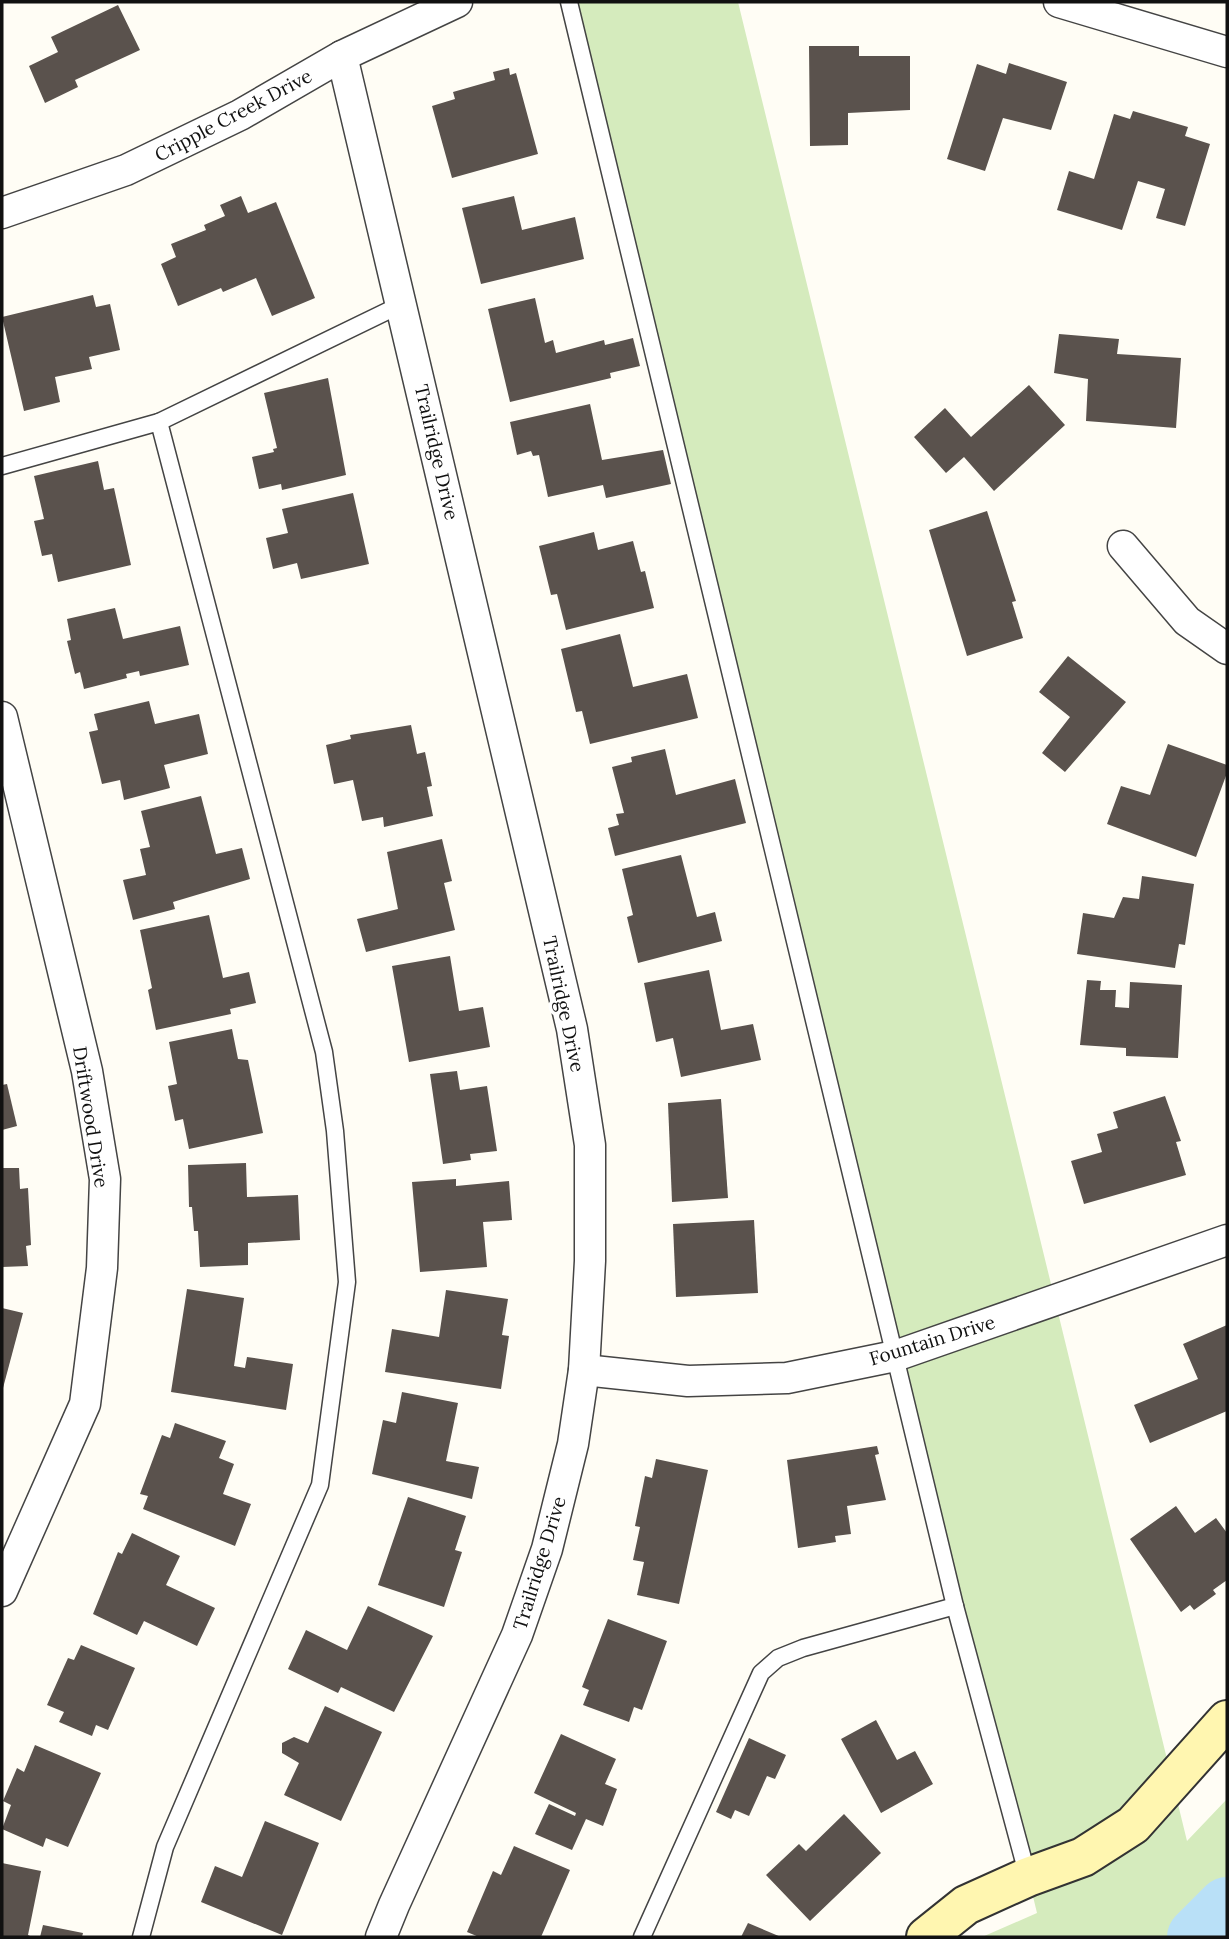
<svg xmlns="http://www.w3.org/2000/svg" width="1229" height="1939" viewBox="0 0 1229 1939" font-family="Lora,serif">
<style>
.green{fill:#d5ebbd}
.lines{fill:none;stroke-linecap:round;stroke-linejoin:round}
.river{stroke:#b9e0f7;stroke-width:60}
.building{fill:#5a524d}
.lane-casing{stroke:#444;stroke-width:19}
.street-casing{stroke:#444;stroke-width:33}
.secondary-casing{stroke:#333;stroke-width:42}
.lane{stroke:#fff;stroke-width:16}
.street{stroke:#fff;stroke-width:30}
.secondary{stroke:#fff6b0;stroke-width:38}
.labels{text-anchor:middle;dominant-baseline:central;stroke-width:7;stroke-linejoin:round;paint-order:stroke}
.street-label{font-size:19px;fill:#111;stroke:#fff}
</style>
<rect width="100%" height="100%" fill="#fffdf5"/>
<polygon class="green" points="575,2 738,2 1187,1841 1227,1799 1227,1937 982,1937 1037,1913"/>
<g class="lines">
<polyline class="river" points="1197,1937 1227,1907"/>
</g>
<g class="building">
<polygon points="118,5 140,50 75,80 78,87 45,103 29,66 58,52 51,37"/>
<polygon points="809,46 859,46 859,56 910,56 910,110 848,113 848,145 810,146"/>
<polygon points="1009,63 1067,82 1051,130 1003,118 985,171 947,159 977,64 1006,74"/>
<polygon points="509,68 510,75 516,73 538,154 452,178 432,106 455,99 453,92 495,80 493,72"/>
<polygon points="1133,111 1188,127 1185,136 1210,144 1185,226 1156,218 1165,189 1138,181 1122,230 1057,210 1069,171 1094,179 1114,114 1130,119"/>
<polygon points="241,196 248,213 276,202 315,298 272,316 256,278 223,292 221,288 178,306 161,264 176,257 171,244 206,230 204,225 225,216 220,205"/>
<polygon points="514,196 522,230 575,217 584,259 481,284 462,208"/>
<polygon points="93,295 96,307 110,304 120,350 89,357 92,369 55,377 60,402 24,411 2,317"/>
<polygon points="535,298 545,343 553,340 556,353 604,340 605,345 633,338 640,366 610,373 611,378 510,402 488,309"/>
<polygon points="1059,334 1119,339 1117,354 1181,358 1176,428 1086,421 1088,379 1054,373"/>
<polygon points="328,378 346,475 282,490 281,484 259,489 252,457 274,452 273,449 277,448 264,393"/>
<polygon points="1029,385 1065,425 994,491 964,457 946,473 914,437 945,408 971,437"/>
<polygon points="590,404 602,460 663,450 671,484 606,498 603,485 548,497 539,455 533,456 531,451 517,455 510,422"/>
<polygon points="98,461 104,490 114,488 131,565 58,582 52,554 42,556 34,521 44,519 34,476"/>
<polygon points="353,493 369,564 301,579 297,563 273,569 266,538 288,533 282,509"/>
<polygon points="987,511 1016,601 1012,602 1023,638 967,656 929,530"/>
<polygon points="594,532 598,550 633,541 641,572 645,571 654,608 566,630 557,594 551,595 539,546"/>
<polygon points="115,608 123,639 180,626 189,665 140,676 139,671 126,674 127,678 84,689 80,672 75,674 67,641 71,640 67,619"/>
<polygon points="620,634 633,687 687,674 698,718 590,744 582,711 576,712 561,649"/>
<polygon points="1068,656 1126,702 1065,772 1042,753 1070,717 1039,692"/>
<polygon points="149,701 155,724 199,714 208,754 164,765 170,788 124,800 120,780 102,784 89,732 98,730 94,714"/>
<polygon points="411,725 417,754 425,752 432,786 427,787 433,816 384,827 383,817 362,821 353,780 334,784 326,745 351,739 350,735"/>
<polygon points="1168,744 1227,765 1227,773 1196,857 1107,824 1121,786 1150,795"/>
<polygon points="665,749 676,795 735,779 746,823 615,856 608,828 619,825 616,814 624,813 612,767 632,762 631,757"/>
<polygon points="201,796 216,854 242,848 250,879 173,902 175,909 133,920 123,880 146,875 140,849 150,847 141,811"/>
<polygon points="442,839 452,881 444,883 455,930 366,952 357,919 398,909 387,852"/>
<polygon points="681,855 697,917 715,912 722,941 638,963 627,917 633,915 622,869"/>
<polygon points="1142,876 1194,884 1185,945 1179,944 1175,968 1077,954 1083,913 1114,918 1123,897 1139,899"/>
<polygon points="209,915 223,978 249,972 256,1003 230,1009 231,1014 156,1030 148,990 152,988 140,930"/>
<polygon points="450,956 459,1011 483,1007 490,1047 409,1062 392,966"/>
<polygon points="709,970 721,1030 753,1024 761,1060 681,1077 673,1038 656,1042 644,983"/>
<polygon points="1087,980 1101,981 1100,990 1116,990 1115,1007 1129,1008 1130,982 1182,985 1178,1058 1126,1056 1126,1048 1080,1045"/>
<polygon points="232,1029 238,1059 248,1060 263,1133 189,1149 183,1119 175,1121 168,1086 177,1084 169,1042"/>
<polygon points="457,1071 460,1090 487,1086 497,1151 470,1154 471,1160 443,1164 430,1074"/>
<polygon points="7,1084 17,1126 2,1130 2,1085"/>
<polygon points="1165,1096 1181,1141 1176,1142 1186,1175 1084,1204 1071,1161 1102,1152 1097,1134 1118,1128 1113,1112"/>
<polygon points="721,1099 728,1198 672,1202 668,1103"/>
<polygon points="246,1163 247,1197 298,1195 300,1240 248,1243 248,1265 200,1267 198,1231 194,1231 192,1207 189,1207 188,1165"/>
<polygon points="2,1168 19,1168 20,1189 28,1188 31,1245 26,1246 28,1266 2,1267"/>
<polygon points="456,1179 456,1186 509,1181 512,1220 483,1222 487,1267 420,1272 412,1182"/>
<polygon points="754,1220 758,1293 676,1297 673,1224"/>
<polygon points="187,1289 244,1298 234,1366 245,1368 247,1357 293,1364 286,1410 171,1392"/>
<polygon points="446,1290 508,1299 502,1335 509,1336 501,1389 385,1372 392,1329 439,1337"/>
<polygon points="2,1308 23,1313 3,1388 2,1388"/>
<polygon points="1227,1325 1227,1411 1150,1443 1134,1405 1198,1379 1183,1344"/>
<polygon points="402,1392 458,1403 446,1461 479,1467 472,1499 372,1474 383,1420 396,1423"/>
<polygon points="175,1423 226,1441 219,1458 234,1464 223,1494 251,1504 235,1546 143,1509 148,1496 140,1494 162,1435 170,1438"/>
<polygon points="877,1446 879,1454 875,1455 886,1500 847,1506 851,1534 835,1536 836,1542 798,1548 787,1460"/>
<polygon points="656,1459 708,1470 679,1604 637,1595 644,1562 633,1560 640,1527 635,1526 645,1476 652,1478"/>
<polygon points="408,1497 466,1516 455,1550 462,1552 444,1607 378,1585"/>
<polygon points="1176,1506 1195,1533 1216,1518 1227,1533 1227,1580 1213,1590 1216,1594 1194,1610 1190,1605 1181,1612 1130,1539"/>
<polygon points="132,1533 180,1556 166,1585 215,1608 197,1646 144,1621 137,1635 93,1614 118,1552 122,1554"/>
<polygon points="368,1606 433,1636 394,1712 341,1687 338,1693 288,1669 306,1630 347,1650"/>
<polygon points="608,1619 667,1641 642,1710 634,1707 629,1722 583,1705 589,1690 582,1687"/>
<polygon points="81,1645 135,1668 108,1730 96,1725 92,1736 59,1722 64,1712 47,1705 68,1658 74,1660"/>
<polygon points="325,1706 382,1732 341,1821 284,1795 299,1763 282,1753 282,1743 294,1737 308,1743"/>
<polygon points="876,1720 897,1760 915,1751 933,1784 881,1813 841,1739"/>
<polygon points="561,1734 616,1759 605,1784 617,1789 603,1826 586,1819 572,1850 535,1834 549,1804 575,1816 576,1813 534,1793"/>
<polygon points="749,1738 786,1755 775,1779 767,1776 749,1816 735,1810 731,1819 716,1812"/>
<polygon points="35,1745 101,1773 68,1847 46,1838 43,1847 2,1829 11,1805 3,1801 17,1768 24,1772"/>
<polygon points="844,1814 881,1853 810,1921 766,1875 799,1844 806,1851"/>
<polygon points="265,1821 319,1843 282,1935 201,1902 215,1866 242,1877"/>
<polygon points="514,1846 570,1870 541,1937 479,1937 467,1932 493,1871 501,1875"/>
<polygon points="2,1863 41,1871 28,1935 32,1937 2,1937"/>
<polygon points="748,1923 781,1937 741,1937"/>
<polygon points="43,1925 83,1933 82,1937 40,1937"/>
</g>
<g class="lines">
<defs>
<g id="lane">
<polyline points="569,2 955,1606 1028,1877"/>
<polyline points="159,422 402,304"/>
<polyline points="2,466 159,422 324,1052 335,1131 347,1282 320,1485 165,1847 141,1937"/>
<polyline points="642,1937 761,1673 778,1658 803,1648 955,1606"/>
</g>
<g id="street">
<polyline points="1059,2 1227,52"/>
<polyline points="342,56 572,1029 590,1145 590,1261 584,1370 573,1444 547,1549 517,1635 394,1905 381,1937"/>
<polyline points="2,213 126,170 240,115 342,56 457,2"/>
<polyline points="1123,546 1187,621 1227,649"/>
<polyline points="2,717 87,1071 105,1179 102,1268 85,1404 2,1591"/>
<polyline points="584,1370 688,1381 787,1378 895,1356 1227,1240"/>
</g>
<polyline id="secondary" points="926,1937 966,1905 1028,1877 1083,1857 1133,1825 1227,1720"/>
</defs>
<use href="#lane" class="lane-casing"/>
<use href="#street" class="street-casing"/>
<use href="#secondary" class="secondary-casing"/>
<use href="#lane" class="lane"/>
<use href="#street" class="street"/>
<use href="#secondary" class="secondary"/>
</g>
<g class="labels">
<g class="street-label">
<text transform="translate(233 115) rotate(-28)">Cripple Creek Drive</text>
<text transform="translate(437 452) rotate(77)">Trailridge Drive</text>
<text transform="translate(564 1004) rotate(78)">Trailridge Drive</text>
<text transform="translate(91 1117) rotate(81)">Driftwood Drive</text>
<text transform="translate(932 1340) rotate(-17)">Fountain Drive</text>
<text transform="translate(539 1563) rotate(-73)">Trailridge Drive</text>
</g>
</g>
<rect width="1229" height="1939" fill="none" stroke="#111111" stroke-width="7"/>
</svg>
